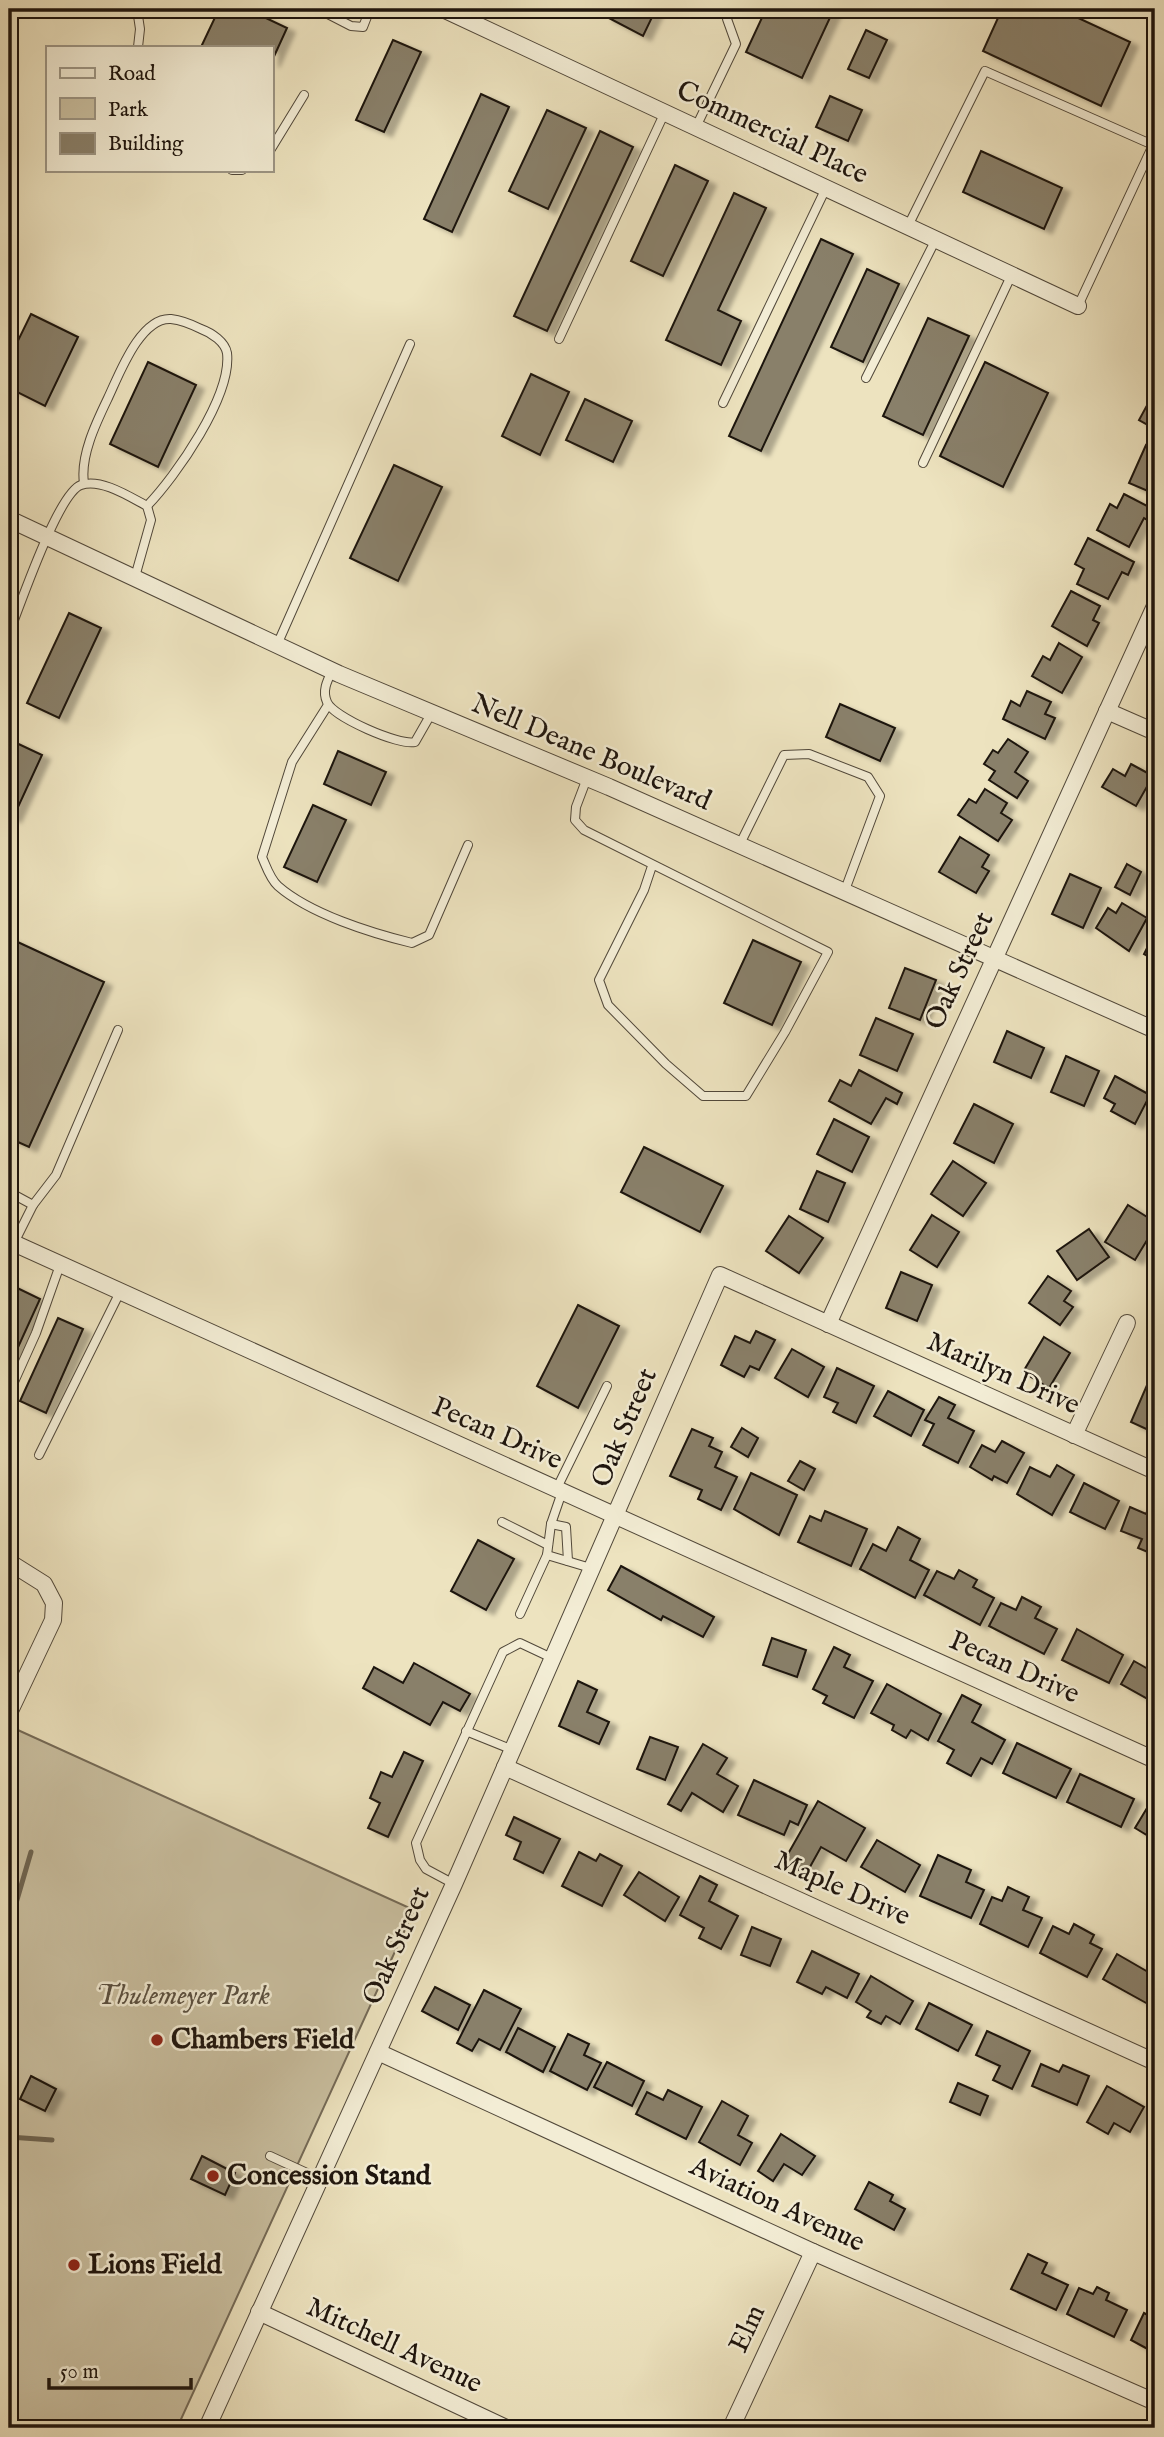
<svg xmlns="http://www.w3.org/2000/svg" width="1164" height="2437" viewBox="0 0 1164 2437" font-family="'IM FELL English',serif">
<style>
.green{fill:#cac0a1;stroke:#746a57;stroke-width:2}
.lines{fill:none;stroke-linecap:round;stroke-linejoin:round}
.stream{stroke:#6f6653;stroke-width:5}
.building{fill:#89806a;stroke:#1d140d;stroke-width:2;filter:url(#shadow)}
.service-casing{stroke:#51483a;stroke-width:10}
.minor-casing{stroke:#51483a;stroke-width:18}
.service{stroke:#f3edd5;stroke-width:8}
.minor{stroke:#f3edd5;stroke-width:16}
.poi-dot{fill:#8f2418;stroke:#f3edd5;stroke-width:2.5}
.labels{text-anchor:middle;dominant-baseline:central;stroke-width:5;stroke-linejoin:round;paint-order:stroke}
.street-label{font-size:28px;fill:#1d140d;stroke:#f3edd5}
.park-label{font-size:28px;font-style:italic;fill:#5a5041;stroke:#f3edd5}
.poi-label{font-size:28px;font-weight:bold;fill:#1d140d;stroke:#f3edd5;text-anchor:start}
</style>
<defs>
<filter id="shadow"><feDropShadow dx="8" dy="4.5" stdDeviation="2" flood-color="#0004"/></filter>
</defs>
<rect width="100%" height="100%" fill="#ede3bf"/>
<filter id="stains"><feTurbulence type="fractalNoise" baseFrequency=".00286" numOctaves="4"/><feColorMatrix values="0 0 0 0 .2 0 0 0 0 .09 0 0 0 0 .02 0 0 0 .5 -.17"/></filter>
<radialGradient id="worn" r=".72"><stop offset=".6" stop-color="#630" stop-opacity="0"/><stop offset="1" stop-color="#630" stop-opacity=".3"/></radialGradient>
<polygon class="green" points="9,1726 414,1910 177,2428 9,2428"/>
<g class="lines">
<g class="stream">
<polyline points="9,1927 31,1852"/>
<polyline points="9,2137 52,2140"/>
</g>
</g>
<g class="building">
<polygon points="219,9 247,9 287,28 271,63 271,47 201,47"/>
<polygon points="608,9 656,9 643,36 605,16"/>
<polygon points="766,9 834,9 802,78 746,52"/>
<polygon points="1002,9 1059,9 1130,42 1101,106 983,51"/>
<polygon points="866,30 887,40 869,78 848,69"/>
<polygon points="393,40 421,52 384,132 356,120"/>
<polygon points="481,94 509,107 452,232 424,219"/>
<polygon points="830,96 862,110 848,141 816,127"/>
<polygon points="547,110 586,128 548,209 509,191"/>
<polygon points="600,131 633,147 547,331 514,316"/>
<polygon points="981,151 1062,188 1044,229 963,192"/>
<polygon points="675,165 708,181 663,276 631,261"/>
<polygon points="734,193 766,208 718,310 741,321 721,365 666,340"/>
<polygon points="821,239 853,254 761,451 729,436"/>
<polygon points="867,269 899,284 863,362 831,347"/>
<polygon points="31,314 78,337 45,406 9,388 9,359"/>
<polygon points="928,318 969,336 923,435 883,416"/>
<polygon points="148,362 196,385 158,467 110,444"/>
<polygon points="985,362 1048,393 1003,487 940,456"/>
<polygon points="531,374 569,392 540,455 502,436"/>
<polygon points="1151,398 1155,400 1155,429 1139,420"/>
<polygon points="585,399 632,421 613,462 566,440"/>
<polygon points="1146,445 1155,450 1155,494 1129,483"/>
<polygon points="394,465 442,487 398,581 350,558"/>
<polygon points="1124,494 1155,510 1155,524 1144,518 1129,547 1097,530 1110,504 1117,508"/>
<polygon points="1088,538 1134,562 1128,575 1122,572 1108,599 1077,584 1084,569 1075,564"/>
<polygon points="1071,591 1100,606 1093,620 1099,623 1087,646 1052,626"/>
<polygon points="69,613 101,628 59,718 27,703"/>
<polygon points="1059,643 1082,657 1062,693 1032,676 1043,656 1050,660"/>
<polygon points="1027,691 1051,702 1045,714 1055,718 1045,739 1003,719 1011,701 1020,706"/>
<polygon points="840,704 895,728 880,761 826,737"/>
<polygon points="1008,739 1028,752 1015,772 1028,781 1017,798 989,780 995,771 984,764 993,750 998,753"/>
<polygon points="10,740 42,755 13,818 9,816"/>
<polygon points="338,751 386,772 371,805 324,784"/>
<polygon points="1131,764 1153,776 1136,806 1102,787 1113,769 1125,776"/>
<polygon points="985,789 1007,803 1001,813 1012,820 998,841 958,815 969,799 976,803"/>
<polygon points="313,805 346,820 317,882 284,867"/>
<polygon points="960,837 989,855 982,867 989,871 976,893 939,872"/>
<polygon points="1127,864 1141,872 1130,895 1115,887"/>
<polygon points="1070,874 1101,888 1083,928 1052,914"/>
<polygon points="1122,903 1147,918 1129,951 1096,928 1108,908 1116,913"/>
<polygon points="1155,932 1155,960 1144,954"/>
<polygon points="9,938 104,982 29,1147 9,1138"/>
<polygon points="753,940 801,962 772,1025 724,1003"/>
<polygon points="905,968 936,980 920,1020 889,1008"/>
<polygon points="876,1018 913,1034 897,1071 860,1055"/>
<polygon points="1007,1031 1044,1048 1031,1078 994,1062"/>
<polygon points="1066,1056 1099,1071 1084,1106 1051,1092"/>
<polygon points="859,1070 902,1093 897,1104 886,1098 871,1124 829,1101 840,1080 851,1086"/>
<polygon points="1115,1076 1150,1095 1135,1124 1111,1111 1115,1104 1104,1098"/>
<polygon points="974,1104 1013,1124 994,1163 954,1143"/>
<polygon points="1155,1114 1155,1130 1149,1127"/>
<polygon points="834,1119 869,1137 852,1172 817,1154"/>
<polygon points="644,1147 723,1186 700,1232 621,1192"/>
<polygon points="953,1161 986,1183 963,1216 931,1194"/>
<polygon points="817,1171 845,1183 828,1222 800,1209"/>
<polygon points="1128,1205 1155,1222 1155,1227 1135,1260 1105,1242"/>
<polygon points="932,1215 959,1232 937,1267 910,1250"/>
<polygon points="789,1216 823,1238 799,1273 766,1251"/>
<polygon points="1089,1229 1109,1257 1077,1280 1057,1251"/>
<polygon points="901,1272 932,1285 917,1321 886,1308"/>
<polygon points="1048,1276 1071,1291 1064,1301 1073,1307 1060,1325 1029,1303"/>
<polygon points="9,1284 40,1299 9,1367"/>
<polygon points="578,1305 619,1326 578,1408 537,1386"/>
<polygon points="58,1318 83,1329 46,1413 20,1401"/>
<polygon points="756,1331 775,1340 759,1370 750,1366 744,1377 721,1365 735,1336 750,1343"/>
<polygon points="1044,1337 1070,1353 1049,1388 1023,1372"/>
<polygon points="792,1349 824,1367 808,1397 775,1378"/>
<polygon points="837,1368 874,1386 856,1423 833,1412 838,1403 824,1397"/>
<polygon points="1147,1385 1155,1389 1155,1433 1131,1422"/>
<polygon points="888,1391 924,1410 911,1436 874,1416"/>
<polygon points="939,1397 955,1405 948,1418 974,1431 958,1463 923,1445 934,1424 925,1420"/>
<polygon points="742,1428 758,1438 748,1457 731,1447"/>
<polygon points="692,1429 713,1438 709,1446 722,1452 715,1467 737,1477 721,1510 698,1499 702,1490 670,1476"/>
<polygon points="1002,1441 1024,1453 1007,1483 994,1476 992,1480 970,1467 982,1445 995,1452"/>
<polygon points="800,1461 815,1469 804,1490 788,1481"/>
<polygon points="1057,1465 1074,1475 1052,1515 1017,1494 1030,1467 1050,1477"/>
<polygon points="751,1473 797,1495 779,1535 734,1509"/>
<polygon points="1084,1483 1119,1501 1105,1529 1070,1512"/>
<polygon points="1130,1507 1146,1514 1148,1509 1155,1512 1155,1555 1138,1548 1142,1539 1121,1531"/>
<polygon points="825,1511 867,1529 851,1566 798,1542 810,1516 821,1521"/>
<polygon points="898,1527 920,1539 910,1560 929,1570 915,1598 860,1569 873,1544 886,1551"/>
<polygon points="478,1540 514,1559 486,1610 451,1591"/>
<polygon points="621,1566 714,1617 703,1637 663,1616 661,1620 608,1590"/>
<polygon points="959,1570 977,1580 973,1587 994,1598 980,1625 924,1595 937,1571 954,1579"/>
<polygon points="1022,1597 1041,1607 1035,1618 1057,1629 1044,1654 989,1626 1001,1603 1016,1610"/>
<polygon points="1077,1629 1123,1655 1109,1683 1062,1660"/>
<polygon points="772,1638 806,1650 797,1677 763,1665"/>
<polygon points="834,1647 850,1655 844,1667 873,1681 854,1718 823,1703 827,1696 813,1689"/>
<polygon points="1154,1658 1155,1659 1155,1703 1121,1684 1134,1661 1148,1669"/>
<polygon points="414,1663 470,1694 460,1711 443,1702 430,1725 363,1688 374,1667 403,1683"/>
<polygon points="578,1681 597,1690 587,1712 609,1722 599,1744 559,1726"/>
<polygon points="887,1684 941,1714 928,1740 911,1730 906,1738 892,1730 894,1725 871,1713"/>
<polygon points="962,1695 981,1705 972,1722 1005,1740 992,1764 981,1758 971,1776 947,1763 954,1750 938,1741"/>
<polygon points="650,1737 678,1747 665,1780 637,1769"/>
<polygon points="1017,1743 1071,1769 1056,1798 1003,1773"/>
<polygon points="703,1744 727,1758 717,1774 738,1786 723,1812 692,1793 681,1811 668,1804"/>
<polygon points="404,1752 423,1761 388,1837 368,1828 380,1803 370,1798 381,1772 392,1777"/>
<polygon points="1080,1774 1134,1799 1121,1827 1067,1802"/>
<polygon points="754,1780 807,1805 798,1825 790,1821 784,1835 738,1815"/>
<polygon points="818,1801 865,1828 846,1861 821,1847 806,1874 784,1861"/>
<polygon points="1150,1803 1155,1806 1155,1840 1135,1828"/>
<polygon points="514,1817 560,1839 543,1873 514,1859 521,1842 506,1835"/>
<polygon points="877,1840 920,1865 905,1892 861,1867"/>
<polygon points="579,1852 596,1861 600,1854 622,1866 602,1906 562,1886"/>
<polygon points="938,1855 971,1870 966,1882 984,1890 971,1918 920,1896"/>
<polygon points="639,1872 679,1897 665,1921 624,1895"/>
<polygon points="700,1876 717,1885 709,1901 738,1916 721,1949 699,1938 704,1928 680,1915"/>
<polygon points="1008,1887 1029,1897 1023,1910 1042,1918 1028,1947 980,1924 992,1897 1002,1901"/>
<polygon points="1074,1924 1094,1935 1090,1943 1102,1949 1087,1977 1040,1953 1053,1926 1069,1934"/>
<polygon points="752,1927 781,1939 770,1966 741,1955"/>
<polygon points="812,1951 859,1974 847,1998 826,1987 822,1994 797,1982"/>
<polygon points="1117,1954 1155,1976 1155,1991 1148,2004 1103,1979"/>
<polygon points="871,1976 913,2001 900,2024 886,2016 881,2024 867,2017 871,2011 856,2002"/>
<polygon points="435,1987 470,2005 458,2030 422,2011"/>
<polygon points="484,1990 521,2009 500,2050 479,2039 472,2051 457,2043"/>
<polygon points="929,2003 972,2025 958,2051 916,2029"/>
<polygon points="518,2028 555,2047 543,2072 506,2052"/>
<polygon points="987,2031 1030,2051 1012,2089 993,2080 1000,2066 976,2055"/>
<polygon points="568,2034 589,2044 584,2055 601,2063 587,2090 550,2071"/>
<polygon points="607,2062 644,2081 632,2106 594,2087"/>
<polygon points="1041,2064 1059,2072 1063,2065 1089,2076 1077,2105 1032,2086"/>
<polygon points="31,2076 56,2089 45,2111 20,2099"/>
<polygon points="958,2083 988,2096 980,2115 950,2102"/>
<polygon points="1107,2086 1144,2107 1130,2132 1114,2123 1108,2134 1087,2122"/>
<polygon points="668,2090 702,2107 686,2139 636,2114 647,2092 663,2100"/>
<polygon points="722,2101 748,2116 738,2135 752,2143 740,2165 699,2142"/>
<polygon points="781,2134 815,2156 802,2175 784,2164 773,2181 758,2171"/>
<polygon points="202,2156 235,2173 225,2195 191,2179"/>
<polygon points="869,2182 893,2195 890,2201 905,2209 894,2230 855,2209"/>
<polygon points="1028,2254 1047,2263 1042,2273 1068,2285 1056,2310 1011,2289"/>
<polygon points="1097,2287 1109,2293 1106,2300 1127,2310 1114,2337 1067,2314 1079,2288 1093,2294"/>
<polygon points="1144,2313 1155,2319 1155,2353 1131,2340"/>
</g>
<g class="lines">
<defs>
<g id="service">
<polyline points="137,9 140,29 138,47"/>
<polyline points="318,9 351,26 363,27 370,9"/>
<polyline points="696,127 736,44 727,19 732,9"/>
<polyline points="271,149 304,95"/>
<polyline points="232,170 242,170"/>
<polyline points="908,226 985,71 1153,145 1078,306"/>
<polyline points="559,339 665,112"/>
<polyline points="866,378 936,239"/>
<polyline points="723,403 826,188"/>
<polyline points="923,463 1012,274"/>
<path d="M 84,483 C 80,456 96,423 108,398 C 119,375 140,317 171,319 C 180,320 193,325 201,329 C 212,333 225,342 227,353 C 232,396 176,476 147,506"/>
<path d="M 9,633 C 20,606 58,493 81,485 C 101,478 130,497 147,506 L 151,520 L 135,577"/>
<polyline points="277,645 410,344"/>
<path d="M 332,671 C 327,681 322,691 327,702 C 333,717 399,746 415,742 L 431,714"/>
<path d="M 328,705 L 292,762 L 262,857 C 266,866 270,879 278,886 C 310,914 371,933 412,943 L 429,935 L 468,845"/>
<polyline points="587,778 576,807 575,820 584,830 828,952 785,1032 746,1096 703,1096 666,1064 608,1005 599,980 644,890 652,866"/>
<polyline points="740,844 784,755 809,754 868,777 880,796 845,890"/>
<polyline points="9,1192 33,1205 14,1243"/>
<polyline points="33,1205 56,1175 118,1030"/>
<polyline points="9,1393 36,1333 60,1265"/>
<polyline points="39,1455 120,1292"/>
<polyline points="556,1490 607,1386"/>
<polyline points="502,1522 548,1545"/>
<polyline points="551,1524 566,1527 568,1561"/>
<polyline points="547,1555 594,1569"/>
<polyline points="520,1614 547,1555 551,1524 562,1492"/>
<polyline points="466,1731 513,1750"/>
<polyline points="454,1884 426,1869 420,1860 416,1843 503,1652 520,1643 554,1659"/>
<polyline points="270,2156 320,2179"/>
</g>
<g id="minor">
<polyline points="443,9 1078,306"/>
<polyline points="9,519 339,674 609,787 1155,1030"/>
<polyline points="1107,711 1155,732"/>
<polyline points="9,1241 1155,1760"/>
<polyline points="828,1324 1155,606"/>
<polyline points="1074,1435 1127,1323"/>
<polyline points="9,1562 44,1584 54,1603 53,1620 9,1713"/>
<polyline points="505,1767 1155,2062"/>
<polyline points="378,2052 813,2252 1155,2402"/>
<polyline points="259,2312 506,2428"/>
<polyline points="207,2428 454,1884 720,1275 1155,1471"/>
<polyline points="731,2428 813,2252"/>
</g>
</defs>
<use href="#service" class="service-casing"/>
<use href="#minor" class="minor-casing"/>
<use href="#service" class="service"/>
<use href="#minor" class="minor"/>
</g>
<g class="poi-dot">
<circle cx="157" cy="2040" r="7"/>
<circle cx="213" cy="2176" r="7"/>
<circle cx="74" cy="2265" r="7"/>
</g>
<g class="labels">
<g class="street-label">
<text transform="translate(772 133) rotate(25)">Commercial Place</text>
<text transform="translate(591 753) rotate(23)">Nell Deane Boulevard</text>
<text transform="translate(960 971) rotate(-65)">Oak Street</text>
<text transform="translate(1003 1374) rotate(24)">Marilyn Drive</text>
<text transform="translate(625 1428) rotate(-67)">Oak Street</text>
<text transform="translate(497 1434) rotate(24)">Pecan Drive</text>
<text transform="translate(1014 1668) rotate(24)">Pecan Drive</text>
<text transform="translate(842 1889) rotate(24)">Maple Drive</text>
<text transform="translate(397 1946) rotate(-66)">Oak Street</text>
<text transform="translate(777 2205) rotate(25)">Aviation Avenue</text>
<text transform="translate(748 2329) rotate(-65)">Elm</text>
<text transform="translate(394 2346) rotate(25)">Mitchell Avenue</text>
</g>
<g class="park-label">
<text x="183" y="1996">Thulemeyer Park</text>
</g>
<g class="poi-label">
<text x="171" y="2040">Chambers Field</text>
<text x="227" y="2176">Concession Stand</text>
<text x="88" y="2265">Lions Field</text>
</g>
</g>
<rect width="1164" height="2437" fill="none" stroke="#ede3bf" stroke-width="35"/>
<rect x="10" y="10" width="1143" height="2416" fill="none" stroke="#1d140d" stroke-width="3.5"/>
<rect x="18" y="18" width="1129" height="2402" fill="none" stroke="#1d140d" stroke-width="2"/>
<rect x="46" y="46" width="228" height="126" fill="#f3edd5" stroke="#9d9685" stroke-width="2"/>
<rect x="60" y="68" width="35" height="10" fill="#f3edd5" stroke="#9d9685" stroke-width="2"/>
<text x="108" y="80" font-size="21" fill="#1d140d">Road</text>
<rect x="60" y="98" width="35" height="21" fill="#cac0a1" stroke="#9d9685" stroke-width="2"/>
<text x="108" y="116" font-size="21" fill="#1d140d">Park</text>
<rect x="60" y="133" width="35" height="21" fill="#89806a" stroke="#9d9685" stroke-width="2"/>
<text x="108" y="150" font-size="21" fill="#1d140d">Building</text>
<path d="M49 2378v10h142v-10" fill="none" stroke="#1d140d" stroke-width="3.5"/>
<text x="60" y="2378" font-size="21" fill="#1d140d" stroke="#f3edd5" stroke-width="5" paint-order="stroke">50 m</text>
<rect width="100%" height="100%" filter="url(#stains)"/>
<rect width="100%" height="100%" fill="url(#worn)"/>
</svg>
